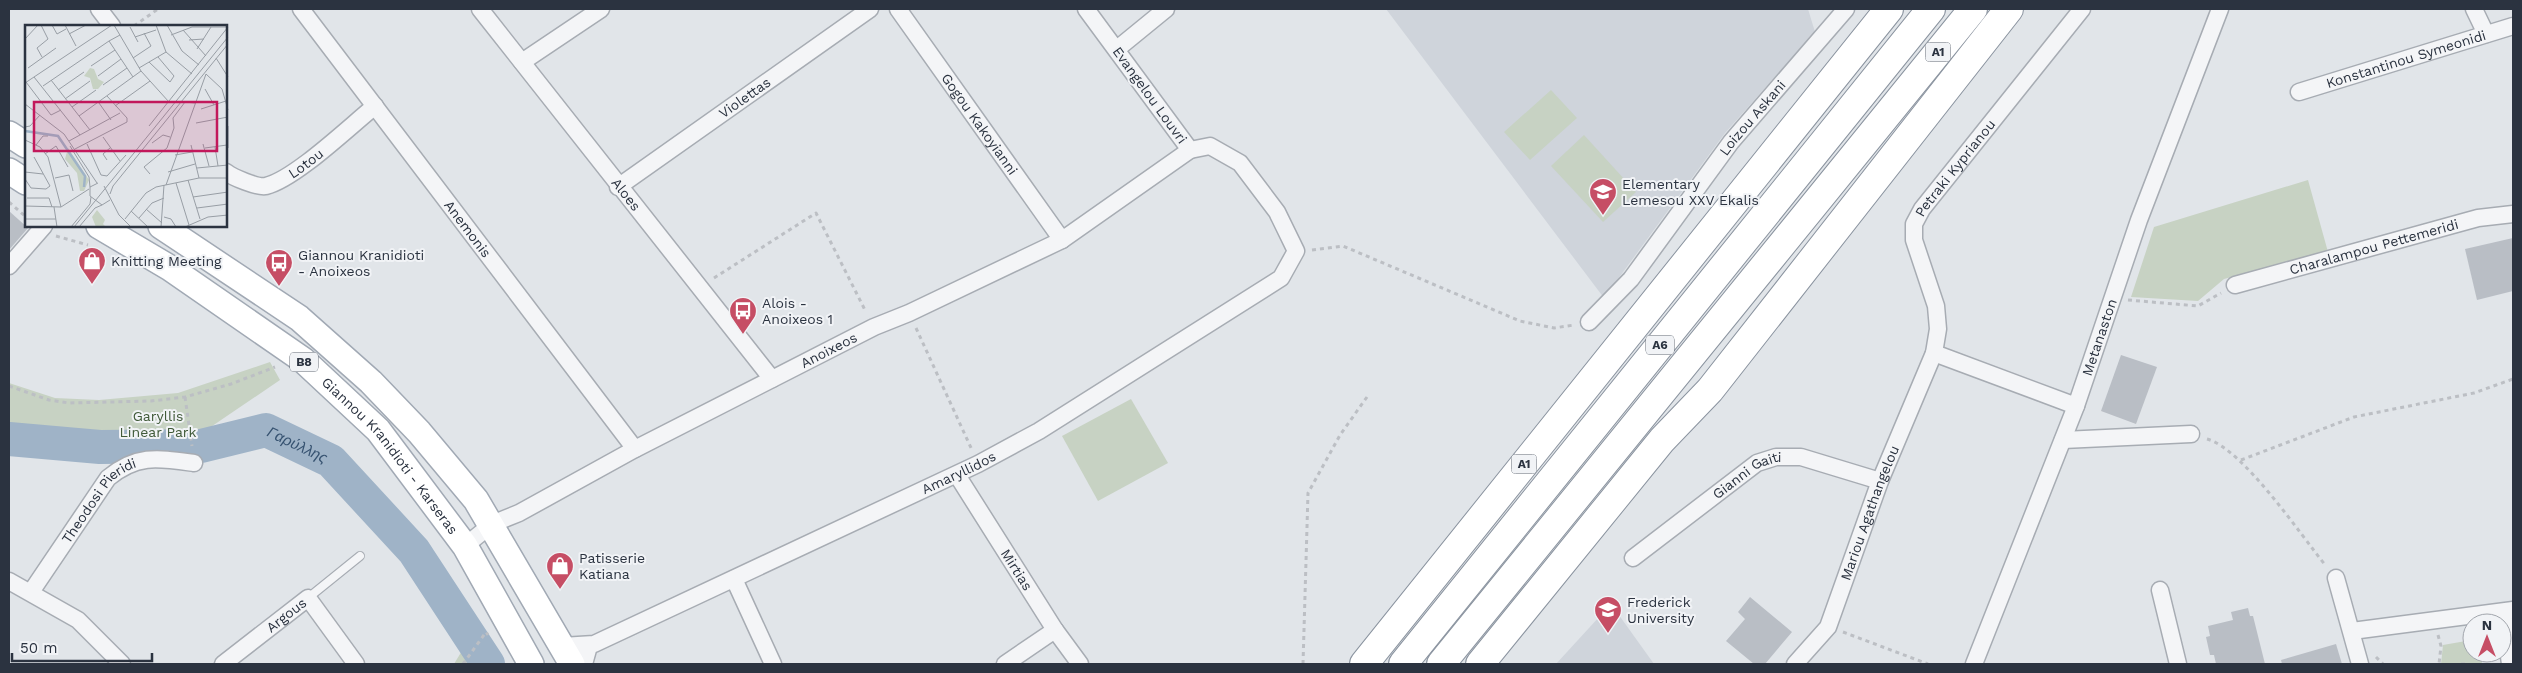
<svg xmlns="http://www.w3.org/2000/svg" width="2522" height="673" viewBox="0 0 2522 673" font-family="'Work Sans',sans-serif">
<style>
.built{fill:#cfd4db}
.green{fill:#c7d2c3}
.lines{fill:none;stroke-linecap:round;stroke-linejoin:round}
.river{stroke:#9fb3c7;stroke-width:34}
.building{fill:#b9bec5}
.lane-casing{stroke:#a7acb3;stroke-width:10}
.street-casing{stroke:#a7acb3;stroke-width:19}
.primary-casing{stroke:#a1a9b4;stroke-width:28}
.highway-casing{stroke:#8a939f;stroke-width:30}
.path{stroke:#bcbfc4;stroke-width:3;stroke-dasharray:4 4;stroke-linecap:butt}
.lane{stroke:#f4f5f7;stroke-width:8}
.street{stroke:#f4f5f7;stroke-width:16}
.primary{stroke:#fff;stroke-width:25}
.highway{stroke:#fff;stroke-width:28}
.labels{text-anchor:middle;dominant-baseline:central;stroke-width:4;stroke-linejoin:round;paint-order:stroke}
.shield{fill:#f1f3f6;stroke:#666d77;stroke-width:1}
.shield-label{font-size:12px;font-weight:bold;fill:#2b3340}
.street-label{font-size:14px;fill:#2b3340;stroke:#f1f3f6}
.poi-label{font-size:14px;fill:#2b3340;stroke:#f1f3f6;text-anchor:start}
.park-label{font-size:14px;fill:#405a39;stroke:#f1f3f6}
.water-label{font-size:15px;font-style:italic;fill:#375371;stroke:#f1f3f6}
.inset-river{fill:none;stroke:#9fb3c7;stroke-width:2.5}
.inset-road{fill:none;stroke:#989ea5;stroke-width:1}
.view{fill:#c2185b;fill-opacity:0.15;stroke:#c2185b;stroke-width:2.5}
.inset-edge{fill:none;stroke:#2b3340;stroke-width:2.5}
</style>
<rect width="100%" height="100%" fill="#e1e5e9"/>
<g class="built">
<polygon points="1386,9 1808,9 1815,32 1725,133 1604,298"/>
<polygon points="1611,604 1654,664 1556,664"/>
</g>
<g class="green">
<polygon points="1551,90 1577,118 1530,160 1504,132"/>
<polygon points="1584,135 1636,192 1603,222 1551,166"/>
<polygon points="2308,180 2328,252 2224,279 2198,301 2131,297 2154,227"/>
<polygon points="270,362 280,380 171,454 77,456 9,448 9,383 55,398 99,400 178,393"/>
<polygon points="1131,399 1168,463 1098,501 1062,436"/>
<polygon points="474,631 497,664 454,664"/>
<polygon points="2466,641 2472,644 2472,653 2481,653 2482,664 2441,664 2443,645"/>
</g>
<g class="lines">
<path class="river" id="s1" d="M 9,439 L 100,447 L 201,446 L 266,430 L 331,461 L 414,551 L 488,664"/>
</g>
<g class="building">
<polygon points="9,211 28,228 9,250"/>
<polygon points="2513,238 2513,291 2477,300 2465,249"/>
<polygon points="2121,355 2157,367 2136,424 2101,411"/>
<polygon points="1750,597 1792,632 1765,664 1754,664 1726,641 1745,619 1738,612"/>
<polygon points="2248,608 2250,616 2253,616 2265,664 2216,664 2214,655 2210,655 2206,637 2210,636 2208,626 2233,620 2231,612"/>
<polygon points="2336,644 2342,664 2282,664 2281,660"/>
</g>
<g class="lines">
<defs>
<polyline id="lane" points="308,598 360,556"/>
<g id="street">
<polyline points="99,9 112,26"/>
<path id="s2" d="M 301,9 L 635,449"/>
<path id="s3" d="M 480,9 L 772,379"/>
<path id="s4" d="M 898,9 L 1062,240"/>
<polyline points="2474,9 2486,34"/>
<polyline points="1117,49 1166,9"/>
<polyline points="522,62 601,9"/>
<path id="s5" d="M 2299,92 L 2513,26"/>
<path id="s6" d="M 226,172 C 232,177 258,188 266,186 C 295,179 349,127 375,106"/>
<path id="s7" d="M 618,187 L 870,9"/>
<polyline points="9,266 44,226"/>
<path id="s8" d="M 2235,285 L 2478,218 L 2513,214"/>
<path id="s9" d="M 1589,322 L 1631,279 L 1731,142 L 1846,9"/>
<polyline points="1934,353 2076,406"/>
<polyline points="2063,440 2191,434"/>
<path id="s10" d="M 957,475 L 1055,630 L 1080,664"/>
<path id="s11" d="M 465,546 L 492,524 L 519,513 L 635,449 L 874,327 L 909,313 L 1062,240 L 1190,150"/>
<path id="s12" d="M 1633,558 L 1757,463 L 1776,457 L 1801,457 L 1880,481"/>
<polyline points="2336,578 2360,664"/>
<polyline points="734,579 773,664"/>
<polyline points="9,581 78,620 122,664"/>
<polyline points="2160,590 2178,664"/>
<path id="s13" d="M 31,592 L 108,478 C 137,454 158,458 194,463"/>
<polyline points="2503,612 2510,664"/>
<polyline points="2352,631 2513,610"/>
<path id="s14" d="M 562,646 L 594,644 L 978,464 L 1039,431 L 1281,278 L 1296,251 L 1277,212 L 1240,163 L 1210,146 L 1190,150 L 1086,9"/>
<path id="s15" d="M 223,664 L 308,598 L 356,664"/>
<polyline points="584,664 589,646"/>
<polyline points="1005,664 1055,630"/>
<path id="s16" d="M 1795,664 L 1828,627 L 1880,481 L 1934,353 L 1938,329 L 1936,306 L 1914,240 L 1914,224 L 1922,209 L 2082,9"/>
<path id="s17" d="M 1974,664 L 2076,406 L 2139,220 L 2220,9"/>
</g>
<g id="primary">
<polyline points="9,134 26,145"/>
<polyline points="9,171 26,182"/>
<path id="s18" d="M 99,226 L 170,268 L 303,360 L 378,430 L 465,546 L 531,664"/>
<polyline points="161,226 299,318 371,382 419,432 476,500 572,664"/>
</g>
<g id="highway">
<polyline points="1364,664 1889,9"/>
<polyline points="1403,664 1931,9"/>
<polyline points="1441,664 1973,9"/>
<polyline points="1480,664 1662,440 1710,390 2009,9"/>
</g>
</defs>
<use href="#lane" class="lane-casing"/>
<use href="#street" class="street-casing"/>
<use href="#primary" class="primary-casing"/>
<use href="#highway" class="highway-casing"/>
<g class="path">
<polyline points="134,26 158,9"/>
<polyline points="9,202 26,217"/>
<polyline points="56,236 88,245"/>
<polyline points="1312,250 1343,246 1520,321 1554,328 1574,325"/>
<polyline points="714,278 816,213 866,312"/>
<polyline points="2128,300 2198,306 2221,293"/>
<polyline points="916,328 972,450"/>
<polyline points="9,386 49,400 69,403 151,401 185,397 231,384 275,367"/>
<polyline points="185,397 192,446"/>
<path d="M 2207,439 C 2243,449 2300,534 2326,566"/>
<polyline points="2241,460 2354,417 2474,393 2513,379"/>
<polyline points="1843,632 1928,664"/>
<polyline points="2438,635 2441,646 2439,664"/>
<polyline points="2376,657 2383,664"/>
<polyline points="463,664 486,632 488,635"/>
<polyline points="1303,664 1308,493 1340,435 1367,397"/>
<polyline points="2461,664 2466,664"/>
</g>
<use href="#lane" class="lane"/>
<use href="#street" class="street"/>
<use href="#primary" class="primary"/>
<use href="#highway" class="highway"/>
</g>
<defs>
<symbol id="school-pin" viewBox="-11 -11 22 30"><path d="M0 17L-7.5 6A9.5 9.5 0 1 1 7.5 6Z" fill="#c64e65" stroke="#f1f3f6"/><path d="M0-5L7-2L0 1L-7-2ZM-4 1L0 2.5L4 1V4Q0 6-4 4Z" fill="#fff"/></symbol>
<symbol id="shop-pin" viewBox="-11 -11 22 30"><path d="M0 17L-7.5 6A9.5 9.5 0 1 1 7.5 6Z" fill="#c64e65" stroke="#f1f3f6"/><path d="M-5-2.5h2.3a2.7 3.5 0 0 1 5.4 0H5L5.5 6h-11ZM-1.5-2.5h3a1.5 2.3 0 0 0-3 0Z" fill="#fff"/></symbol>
<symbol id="bus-pin" viewBox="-11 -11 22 30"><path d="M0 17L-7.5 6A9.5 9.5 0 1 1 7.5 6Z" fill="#c64e65" stroke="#f1f3f6"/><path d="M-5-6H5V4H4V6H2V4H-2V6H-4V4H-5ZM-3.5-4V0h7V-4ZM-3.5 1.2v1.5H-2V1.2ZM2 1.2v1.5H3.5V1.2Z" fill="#fff"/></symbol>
<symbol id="university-pin" viewBox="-11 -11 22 30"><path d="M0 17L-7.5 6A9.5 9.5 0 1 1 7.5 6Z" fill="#c64e65" stroke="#f1f3f6"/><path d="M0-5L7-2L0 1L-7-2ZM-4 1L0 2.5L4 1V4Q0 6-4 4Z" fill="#fff"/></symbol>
</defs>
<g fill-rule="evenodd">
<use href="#school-pin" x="1587" y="176" width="32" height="43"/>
<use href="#shop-pin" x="76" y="245" width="32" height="43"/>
<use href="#bus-pin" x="263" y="247" width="32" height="43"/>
<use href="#bus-pin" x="727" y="295" width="32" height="43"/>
<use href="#shop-pin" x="544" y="550" width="32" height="43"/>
<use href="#university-pin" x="1592" y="594" width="32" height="43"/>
</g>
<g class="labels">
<g class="shield">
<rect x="1925.5" y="42.5" width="25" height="19" rx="4"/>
<rect x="1646" y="335.5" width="28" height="19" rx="4"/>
<rect x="290" y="352.5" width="28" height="19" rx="4"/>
<rect x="1511.5" y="454.5" width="25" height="19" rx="4"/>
</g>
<g class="shield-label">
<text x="1938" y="52">A1</text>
<text x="1660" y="345">A6</text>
<text x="304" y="362">B8</text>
<text x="1524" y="464">A1</text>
</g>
<g class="street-label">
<text stroke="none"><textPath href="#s5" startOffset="112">Konstantinou Symeonidi</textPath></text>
<text transform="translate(1150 95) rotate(54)">Evangelou Louvri</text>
<text stroke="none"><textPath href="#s7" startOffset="155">Violettas</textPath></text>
<text stroke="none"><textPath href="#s9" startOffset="262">Loizou Askani</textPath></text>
<text stroke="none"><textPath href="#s4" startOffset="141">Gogou Kakoyianni</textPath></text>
<text stroke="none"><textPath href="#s6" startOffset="89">Lotou</textPath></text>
<text stroke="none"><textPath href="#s16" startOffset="546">Petraki Kyprianou</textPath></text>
<text stroke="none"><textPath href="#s3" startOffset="236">Aloes</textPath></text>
<text stroke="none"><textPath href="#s2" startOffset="276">Anemonis</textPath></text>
<text stroke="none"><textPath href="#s8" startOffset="144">Charalampou Pettemeridi</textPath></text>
<text stroke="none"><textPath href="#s17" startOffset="350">Metanaston</textPath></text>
<text stroke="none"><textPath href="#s11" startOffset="414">Anoixeos</textPath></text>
<text stroke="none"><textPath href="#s18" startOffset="374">Giannou Kranidioti - Karseras</textPath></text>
<text stroke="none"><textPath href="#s14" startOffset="435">Amaryllidos</textPath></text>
<text stroke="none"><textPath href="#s12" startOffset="142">Gianni Gaiti</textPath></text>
<text stroke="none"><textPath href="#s13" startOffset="115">Theodosi Pieridi</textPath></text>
<text stroke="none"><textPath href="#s16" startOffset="171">Mariou Agathangelou</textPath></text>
<text stroke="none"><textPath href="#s10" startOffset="112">Mirtias</textPath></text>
<text stroke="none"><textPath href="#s15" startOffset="80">Argous</textPath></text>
</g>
<g class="poi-label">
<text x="1622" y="184">Elementary<tspan x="1622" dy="16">Lemesou XXV Ekalis</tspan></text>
<text x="298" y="255">Giannou Kranidioti<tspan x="298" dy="16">- Anoixeos</tspan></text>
<text x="111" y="261">Knitting Meeting</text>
<text x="762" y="303">Alois -<tspan x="762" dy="16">Anoixeos 1</tspan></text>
<text x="579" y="558">Patisserie<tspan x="579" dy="16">Katiana</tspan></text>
<text x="1627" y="602">Frederick<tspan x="1627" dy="16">University</tspan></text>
</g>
<g class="park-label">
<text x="158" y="416">Garyllis<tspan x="158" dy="16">Linear Park</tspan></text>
</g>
<g class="water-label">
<text stroke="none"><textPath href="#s1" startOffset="294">Γαρύλλης</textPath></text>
</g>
</g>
<g transform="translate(25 25)">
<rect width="202" height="202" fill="#e1e5e9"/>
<path d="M 65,43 L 69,44 L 73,54 L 79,57 L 73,64 L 68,64 L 65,53 L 59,51 ZM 43,123 L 64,155 L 59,166 L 55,166 L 52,148 L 40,134 ZM 72,185 L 80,195 L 78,199 L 81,202 L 71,202 L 67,192 Z" fill="#c7d2c3"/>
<path class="inset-river" d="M 0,106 L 33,111 L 60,151 L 59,162"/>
<path class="inset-road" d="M 16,0 L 23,14 L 12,23 L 17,32M 27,0 L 32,9 L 41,4M 40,0 L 51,21M 89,0 L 116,46 L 144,77M 131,0 L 141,27 L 167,49M 142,0 L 157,26 L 174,40M 105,2 L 113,17M 158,5 L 181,31M 44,9 L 61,0M 95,10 L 84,16 L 108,52M 146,10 L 167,2 L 203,2M 110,12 L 131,5M 0,14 L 13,0M 164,15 L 179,14M 172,24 L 186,2M 108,33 L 126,21 L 119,8M 191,33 L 203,52M 124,37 L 145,57 L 149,51 L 133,32M 66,41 L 90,25M 3,43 L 31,23M 114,43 L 141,27M 73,51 L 96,34M 9,52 L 55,110M 26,55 L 65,105M 1,57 L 26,90 L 36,85M 0,58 L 87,0M 78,60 L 102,43M 18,61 L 84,16M 180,64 L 189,80M 33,65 L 59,47M 40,74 L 65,56M 74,78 L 86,95M 0,79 L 39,109 L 72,158M 90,81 L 125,56M 47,82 L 71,65M 176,84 L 201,76M 54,91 L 116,46M 171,98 L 203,92M 124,101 L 203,2M 203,101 L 203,123M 0,102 L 5,101 L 15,90M 149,103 L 148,93 L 160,77 L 170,78M 78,112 L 95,136M 0,115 L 15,122 L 23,132 L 36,182M 44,116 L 95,88M 127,118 L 138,110 L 145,112M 62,119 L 76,150 L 82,151 L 101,130M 178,119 L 184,141M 11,120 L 18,111 L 23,111M 166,120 L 174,153M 45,121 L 64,152 L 65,162M 190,122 L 193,141M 180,123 L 202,120M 50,124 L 102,97 L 102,93 L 82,71M 20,129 L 31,121 L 43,142M 150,130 L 167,127M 82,135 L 78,129 L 85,123M 172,143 L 203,140M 0,147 L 18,149M 143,147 L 170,139M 125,149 L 119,142 L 142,123 L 149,103M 30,153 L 44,150 L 48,166M 0,154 L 6,163 L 21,164 L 25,161 L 9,132M 163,155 L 175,194M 73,158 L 65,162 L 65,171 L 77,180 L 85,175M 151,158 L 164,200M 141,160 L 181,49 L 197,64 L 203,85M 79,161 L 94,190 L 106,202M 85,169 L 88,161 L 203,19M 168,172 L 203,167M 2,173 L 24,173 L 27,182M 0,181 L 36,182 L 64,164M 29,182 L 32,202M 172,183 L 203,179M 121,184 L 137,198M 106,186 L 123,202M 139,192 L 146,194 L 151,202M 114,193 L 127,178 L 139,173M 0,194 L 31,194M 100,194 L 121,168 L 131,162 L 174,153 L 203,153M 46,202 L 65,179 L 66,172M 49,202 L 203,12M 54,202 L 70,183 L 77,180M 136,202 L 139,160M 160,202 L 183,192 L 203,190"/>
<path class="view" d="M 9,77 L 192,77 L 192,126 L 9,126 Z"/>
<rect width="202" height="202" class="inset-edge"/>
</g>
<rect width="2522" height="673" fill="none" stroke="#2b3340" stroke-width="20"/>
<g transform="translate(2487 638)"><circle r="24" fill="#f1f3f6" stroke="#a2a6ad"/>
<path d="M0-4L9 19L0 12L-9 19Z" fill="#c64e65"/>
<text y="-8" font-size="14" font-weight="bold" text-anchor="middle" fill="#2b3340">N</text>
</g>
<path d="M12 653v8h140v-8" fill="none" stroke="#2b3340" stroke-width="2.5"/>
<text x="20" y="653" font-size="15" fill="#2b3340" stroke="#f1f3f6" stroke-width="4" paint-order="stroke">50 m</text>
</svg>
